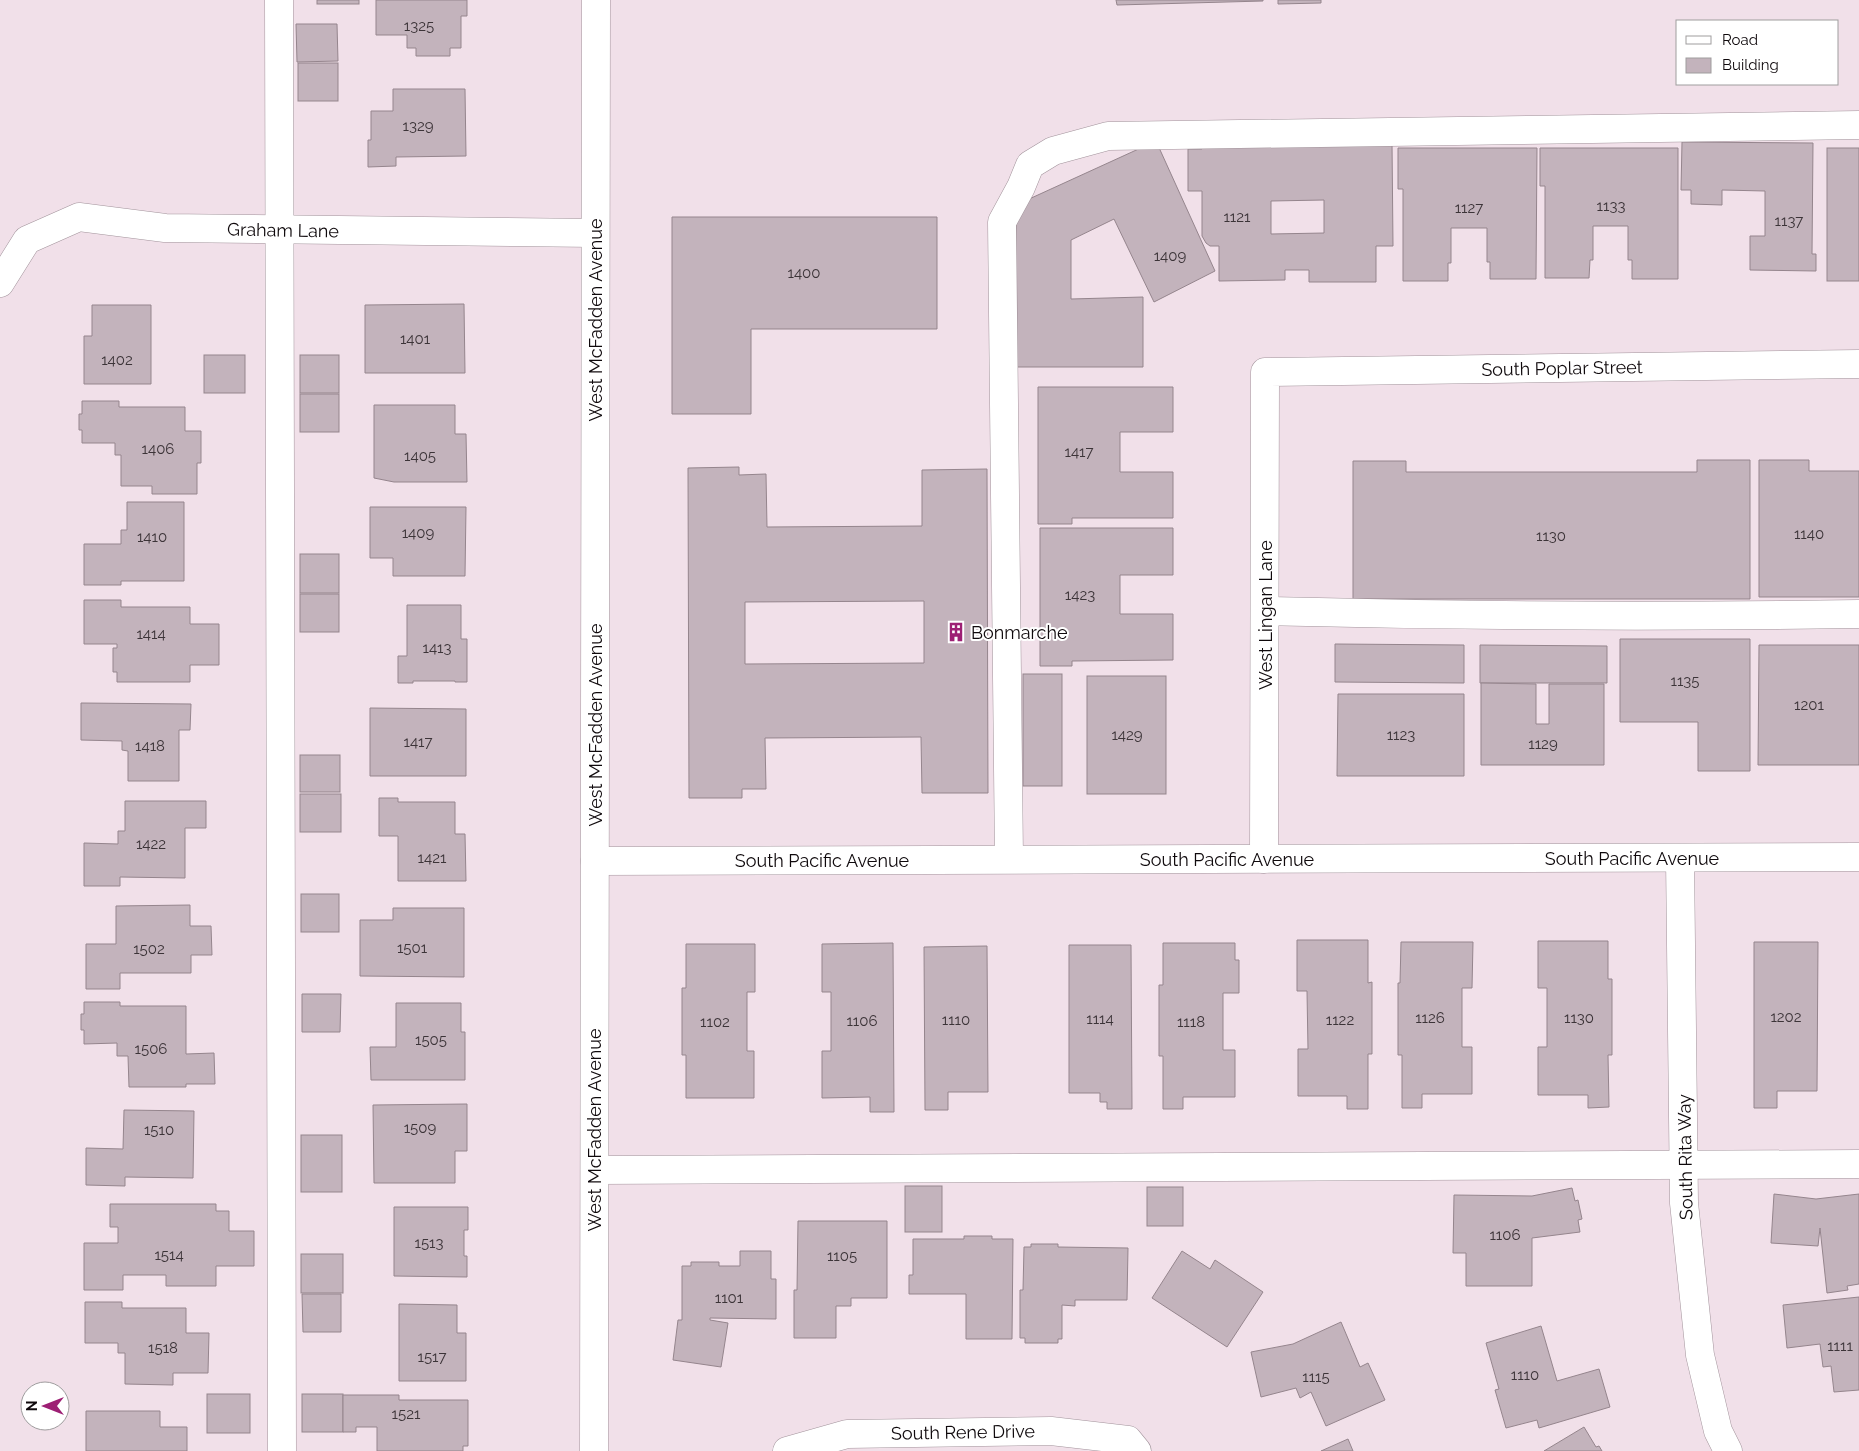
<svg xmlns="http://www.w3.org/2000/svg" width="1859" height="1451" viewBox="0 0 1859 1451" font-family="Raleway,sans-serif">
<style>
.building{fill:#c3b3bc;stroke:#95858d;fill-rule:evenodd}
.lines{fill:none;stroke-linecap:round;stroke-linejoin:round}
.minor-casing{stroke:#a2939b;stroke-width:29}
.minor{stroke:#fff;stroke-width:28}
.labels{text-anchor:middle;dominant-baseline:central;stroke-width:4;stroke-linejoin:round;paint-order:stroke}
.number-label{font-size:15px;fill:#3c3438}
.street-label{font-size:18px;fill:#0f090c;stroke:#fff}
.poi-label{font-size:18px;fill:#0f090c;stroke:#fff;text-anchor:start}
</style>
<rect width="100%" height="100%" fill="#f1e0e9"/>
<g class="building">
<rect x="317" y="0" width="42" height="4"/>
<polygon points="376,0 467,0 467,16 461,16 461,48 450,48 450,56 416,56 416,48 407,48 407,35 376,35"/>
<polygon points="1116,0 1263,0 1263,1 1117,5"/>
<polygon points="1278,0 1321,0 1321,3 1278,4"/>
<polygon points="296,24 337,24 338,61 297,62"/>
<rect x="298" y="63" width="40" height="38"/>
<polygon points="393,89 465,89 466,156 396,157 396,166 368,167 368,140 371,140 371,111 393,111"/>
<polygon points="1156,141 1215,271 1154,302 1114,219 1071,240 1071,299 1143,297 1143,367 1017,367 1016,205"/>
<polygon points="1682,142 1813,143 1812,254 1816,254 1816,271 1750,270 1750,236 1765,236 1765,191 1722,190 1722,205 1691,204 1691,190 1681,190"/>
<path d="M 1392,143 L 1393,246 L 1376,246 L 1376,282 L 1309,282 L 1309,270 L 1285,270 L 1285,280 L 1219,281 L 1219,246 L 1210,246 L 1206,243 L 1202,236 L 1202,191 L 1188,191 L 1188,149 L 1202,149 L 1202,144 ZM 1324,200 L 1324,233 L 1271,234 L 1271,201 Z"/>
<polygon points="1398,148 1537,148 1536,279 1490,279 1490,262 1487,262 1487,228 1451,228 1451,263 1448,263 1448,281 1403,281 1403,189 1398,189"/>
<polygon points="1540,148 1678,148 1678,279 1632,279 1632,260 1628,260 1628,226 1593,226 1593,260 1590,260 1589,278 1545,278 1545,186 1540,186"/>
<rect x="1827" y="148" width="32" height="133"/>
<polygon points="672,217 937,217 937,329 751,329 751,414 672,414"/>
<polygon points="464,304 465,373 365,373 365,305"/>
<polygon points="92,305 151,305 151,384 84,384 84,336 92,336"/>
<rect x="204" y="355" width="41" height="38"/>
<rect x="300" y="355" width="39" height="38"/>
<polygon points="1038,387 1173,387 1173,432 1120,432 1120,472 1173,472 1173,518 1072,518 1072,524 1038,524"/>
<rect x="300" y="394" width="39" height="38"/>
<polygon points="82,401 119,401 119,407 185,407 185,431 201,431 201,463 197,463 197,494 152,494 152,486 121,486 121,455 115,455 115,443 82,443 82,430 79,430 79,414 82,414"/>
<polygon points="374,405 455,405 455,434 466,434 467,482 394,482 374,478"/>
<polygon points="1697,460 1750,460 1750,599 1353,599 1353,461 1406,461 1406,472 1697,472"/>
<polygon points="1759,460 1809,460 1809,471 1859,471 1859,597 1759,597"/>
<path d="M 739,467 L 739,475 L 766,474 L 767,527 L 922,526 L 922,470 L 987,469 L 988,793 L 922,793 L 921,737 L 765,738 L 766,789 L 742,789 L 742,798 L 689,798 L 688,468 ZM 924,601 L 924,663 L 745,664 L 745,602 Z"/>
<polygon points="127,502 184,502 184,581 121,581 121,585 84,585 84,544 121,544 121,530 127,530"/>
<polygon points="370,507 466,507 465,576 393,576 393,558 370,558"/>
<polygon points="1040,528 1173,528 1173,575 1120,575 1120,614 1173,614 1173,660 1072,661 1072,666 1040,666"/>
<rect x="300" y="554" width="39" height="39"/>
<rect x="300" y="594" width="39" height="38"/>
<polygon points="84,600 121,600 121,607 190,607 190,624 219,624 219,665 190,665 190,682 117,682 117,672 113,672 113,648 117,648 117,644 84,644"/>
<polygon points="407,605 461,605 461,639 467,639 467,682 455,682 455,681 413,681 413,683 398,683 398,656 407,656"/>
<polygon points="1620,639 1750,639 1750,771 1698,771 1698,722 1620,722"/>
<polygon points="1335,644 1464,645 1464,683 1335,682"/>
<polygon points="1480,645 1607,646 1607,683 1480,683"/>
<polygon points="1759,645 1859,645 1859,765 1758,765"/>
<rect x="1023" y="674" width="39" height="112"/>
<rect x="1087" y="676" width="79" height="118"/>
<polygon points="1481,683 1536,684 1536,724 1549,724 1549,684 1604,684 1604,765 1481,765"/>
<polygon points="1338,694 1464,694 1464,776 1337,776"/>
<polygon points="81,703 191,704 190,730 179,730 179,781 128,781 128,751 122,750 122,741 81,740"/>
<polygon points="370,708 466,709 466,776 370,776"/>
<rect x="300" y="755" width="40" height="37"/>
<rect x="300" y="794" width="41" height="38"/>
<polygon points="379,798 398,798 398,802 455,802 455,834 465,834 466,881 398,881 398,836 379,836"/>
<polygon points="125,801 206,801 206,828 185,828 185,878 120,877 120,886 84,886 84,843 118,844 118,831 125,831"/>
<rect x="301" y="894" width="38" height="38"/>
<polygon points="190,905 190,926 211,926 212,955 191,955 191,973 120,973 120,989 86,989 86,944 116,944 116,906"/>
<polygon points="393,908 464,908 464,977 360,976 360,920 393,920"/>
<polygon points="1297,940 1368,940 1368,983 1372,982 1372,1054 1368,1054 1368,1109 1347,1109 1347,1096 1298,1096 1298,1049 1308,1049 1307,991 1297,991"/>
<polygon points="1538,941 1608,941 1608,979 1612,979 1612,1055 1608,1055 1609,1107 1588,1108 1588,1095 1538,1095 1538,1047 1547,1047 1547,988 1538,988"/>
<polygon points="1401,942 1473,942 1472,988 1462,988 1462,1047 1472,1047 1472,1094 1422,1094 1422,1108 1402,1108 1402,1055 1398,1055 1398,983 1400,983"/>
<polygon points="1754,942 1818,942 1817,1091 1777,1091 1777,1108 1754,1108"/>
<polygon points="893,943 894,1112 870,1112 870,1097 822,1098 822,1051 831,1051 831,992 822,992 822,944"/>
<polygon points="1163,943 1235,943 1235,960 1239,960 1239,993 1223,993 1223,1050 1235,1050 1235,1097 1183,1097 1183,1109 1163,1109 1163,1056 1159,1056 1159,985 1163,985"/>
<polygon points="686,944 755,944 755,992 747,992 747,1051 754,1051 754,1098 686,1098 686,1055 682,1055 682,988 686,988"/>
<polygon points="1069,945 1131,945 1132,1109 1107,1109 1107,1102 1100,1102 1100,1093 1069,1093"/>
<polygon points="987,946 988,1092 948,1092 948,1110 925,1110 924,947"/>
<polygon points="302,994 341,994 340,1032 302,1032"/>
<polygon points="84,1002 120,1002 120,1006 186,1006 186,1054 214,1053 215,1084 186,1084 186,1087 129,1087 128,1056 117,1056 117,1043 84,1044 84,1030 81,1030 81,1014 84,1014"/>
<polygon points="396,1003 461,1003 461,1032 465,1032 465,1080 371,1080 370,1047 396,1047"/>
<polygon points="467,1104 467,1151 455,1151 455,1183 374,1183 373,1105"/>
<polygon points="124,1110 194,1111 193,1178 125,1177 125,1186 86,1185 86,1148 123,1149"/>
<rect x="301" y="1135" width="41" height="57"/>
<rect x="905" y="1186" width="37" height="46"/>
<rect x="1147" y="1187" width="36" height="39"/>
<polygon points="1572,1188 1575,1201 1578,1200 1582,1219 1578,1220 1580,1232 1532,1238 1532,1286 1466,1286 1466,1253 1453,1253 1454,1195 1532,1196"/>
<polygon points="1774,1194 1816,1199 1859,1194 1859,1284 1847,1286 1848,1290 1827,1293 1820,1228 1818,1246 1771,1243"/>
<polygon points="110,1204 216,1204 216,1211 229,1211 229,1231 254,1231 254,1266 216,1266 216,1286 166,1286 166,1275 123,1275 123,1290 84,1290 84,1243 118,1243 118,1227 110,1227"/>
<polygon points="394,1207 468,1207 468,1230 464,1230 464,1256 467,1256 467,1277 394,1276"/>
<polygon points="798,1221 887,1221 887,1298 851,1298 851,1306 836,1306 836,1338 794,1338 794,1290 797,1290"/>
<polygon points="964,1236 992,1236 992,1239 1013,1239 1012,1339 966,1339 966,1294 909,1294 909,1275 913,1275 913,1239 964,1239"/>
<polygon points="1031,1244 1058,1244 1058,1247 1128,1248 1127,1300 1075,1300 1075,1306 1062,1305 1062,1339 1058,1339 1058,1343 1025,1343 1025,1338 1020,1338 1020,1290 1023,1290 1024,1247 1031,1247"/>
<polygon points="740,1251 771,1251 771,1279 776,1279 776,1319 710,1318 710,1320 728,1323 721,1367 673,1360 678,1320 682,1320 682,1266 691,1266 691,1262 719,1262 719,1266 740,1266"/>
<polygon points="1182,1251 1210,1269 1215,1260 1263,1292 1227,1347 1152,1298"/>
<rect x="301" y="1254" width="42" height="39"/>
<polygon points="302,1294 341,1294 341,1332 303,1332"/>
<polygon points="1859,1297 1859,1390 1834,1392 1831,1366 1823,1367 1820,1344 1787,1348 1783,1305"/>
<polygon points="85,1302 122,1302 122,1308 186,1308 186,1333 209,1333 208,1373 173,1373 173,1385 125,1384 125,1353 118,1353 118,1343 85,1343"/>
<polygon points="399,1304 457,1305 457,1333 466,1333 466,1381 399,1381"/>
<polygon points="1341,1322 1360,1367 1368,1363 1385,1400 1326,1426 1311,1392 1300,1398 1296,1388 1261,1397 1251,1352 1293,1344"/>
<polygon points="1541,1326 1557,1381 1599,1369 1610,1407 1539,1428 1537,1420 1506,1428 1495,1390 1499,1389 1486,1343"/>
<rect x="207" y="1394" width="43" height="39"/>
<rect x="302" y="1394" width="41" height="38"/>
<polygon points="343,1395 399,1395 399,1400 468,1400 468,1446 463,1446 463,1451 377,1451 377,1427 356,1427 356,1432 343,1432"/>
<polygon points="86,1411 160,1411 160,1427 187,1427 187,1451 86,1451"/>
<polygon points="1584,1427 1596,1447 1599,1446 1602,1451 1544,1451"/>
<polygon points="1348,1439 1353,1451 1321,1451"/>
</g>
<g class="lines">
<defs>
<g id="minor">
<polyline points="279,0 282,1451"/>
<polyline points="0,283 27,240 79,217 165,228 595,233"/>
<path d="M 1265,611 C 1463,616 1661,617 1859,614"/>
<polyline points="1680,858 1684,1203 1700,1355 1718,1431 1728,1451"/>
<polyline points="1009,859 1002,222 1021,187 1030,165 1053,151 1108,136 1859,125"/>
<polyline points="1264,859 1265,372 1859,364"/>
<polyline points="595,861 1859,857"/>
<polyline points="595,1170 1859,1164"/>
<polyline points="594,1451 596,0"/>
<polyline points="787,1451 847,1434 1051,1431 1128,1440 1137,1451"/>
</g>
</defs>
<use href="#minor" class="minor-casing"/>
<use href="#minor" class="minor"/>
</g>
<defs>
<symbol id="building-bare" viewBox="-9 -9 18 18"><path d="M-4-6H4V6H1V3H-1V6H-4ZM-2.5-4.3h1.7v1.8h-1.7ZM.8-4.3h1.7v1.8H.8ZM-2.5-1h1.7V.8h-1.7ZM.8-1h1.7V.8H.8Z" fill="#9d1f74" stroke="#fff" stroke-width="2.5" paint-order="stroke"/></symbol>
</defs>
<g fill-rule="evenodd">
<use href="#building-bare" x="942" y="618" width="28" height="28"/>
</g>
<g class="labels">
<g class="number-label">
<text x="419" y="26">1325</text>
<text x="418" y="126">1329</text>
<text x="1611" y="206">1133</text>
<text x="1469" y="208">1127</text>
<text x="1237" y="217">1121</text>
<text x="1789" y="221">1137</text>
<text x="1170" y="256">1409</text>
<text x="804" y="273">1400</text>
<text x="415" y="339">1401</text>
<text x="117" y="360">1402</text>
<text x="158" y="449">1406</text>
<text x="1079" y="452">1417</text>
<text x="420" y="456">1405</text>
<text x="418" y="533">1409</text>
<text x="1809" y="534">1140</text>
<text x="1551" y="536">1130</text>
<text x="152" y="537">1410</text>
<text x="1080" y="595">1423</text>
<text x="151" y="634">1414</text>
<text x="437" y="648">1413</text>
<text x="1685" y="681">1135</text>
<text x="1809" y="705">1201</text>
<text x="1127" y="735">1429</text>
<text x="1401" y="735">1123</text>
<text x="418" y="742">1417</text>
<text x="1543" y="744">1129</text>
<text x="150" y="746">1418</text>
<text x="151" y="844">1422</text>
<text x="432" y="858">1421</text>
<text x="412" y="948">1501</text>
<text x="149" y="949">1502</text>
<text x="1786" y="1017">1202</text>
<text x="1430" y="1018">1126</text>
<text x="1579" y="1018">1130</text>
<text x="1100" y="1019">1114</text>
<text x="956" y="1020">1110</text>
<text x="1340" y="1020">1122</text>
<text x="862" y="1021">1106</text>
<text x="715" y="1022">1102</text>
<text x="1191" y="1022">1118</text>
<text x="431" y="1040">1505</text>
<text x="151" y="1049">1506</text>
<text x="420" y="1128">1509</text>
<text x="159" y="1130">1510</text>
<text x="1505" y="1235">1106</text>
<text x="429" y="1243">1513</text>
<text x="169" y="1255">1514</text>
<text x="842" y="1256">1105</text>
<text x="729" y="1298">1101</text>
<text x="1840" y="1346">1111</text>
<text x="163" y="1348">1518</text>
<text x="432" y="1357">1517</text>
<text x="1525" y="1375">1110</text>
<text x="1316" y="1377">1115</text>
<text x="406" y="1414">1521</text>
</g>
<g class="street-label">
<text transform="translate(283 230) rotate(1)">Graham Lane</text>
<text transform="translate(595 320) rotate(-90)">West McFadden Avenue</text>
<text transform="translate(1562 368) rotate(-1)">South Poplar Street</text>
<text transform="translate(1265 615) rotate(-90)">West Lingan Lane</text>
<text transform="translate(595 725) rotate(-90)">West McFadden Avenue</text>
<text x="1632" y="858">South Pacific Avenue</text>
<text x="1227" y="859">South Pacific Avenue</text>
<text x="822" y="860">South Pacific Avenue</text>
<text transform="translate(594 1130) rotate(-90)">West McFadden Avenue</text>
<text transform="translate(1685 1157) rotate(-91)">South Rita Way</text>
<text transform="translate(963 1432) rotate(-1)">South Rene Drive</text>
</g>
<g class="poi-label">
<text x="971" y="632">Bonmarche</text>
</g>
</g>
<rect x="1676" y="20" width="162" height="65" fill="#ffffff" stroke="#9f9d9e"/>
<rect x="1686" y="36" width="25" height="8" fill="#ffffff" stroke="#9f9d9e"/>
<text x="1722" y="45" font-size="15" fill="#0f090c">Road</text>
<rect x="1686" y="58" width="25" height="15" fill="#c3b3bc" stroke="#9f9d9e"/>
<text x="1722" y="70" font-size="15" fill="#0f090c">Building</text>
<g transform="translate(45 1406) rotate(270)"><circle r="24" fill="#ffffff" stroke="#9f9d9e"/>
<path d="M0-4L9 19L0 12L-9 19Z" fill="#9d1f74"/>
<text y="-8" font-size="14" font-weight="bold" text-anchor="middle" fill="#0f090c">N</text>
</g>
</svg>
